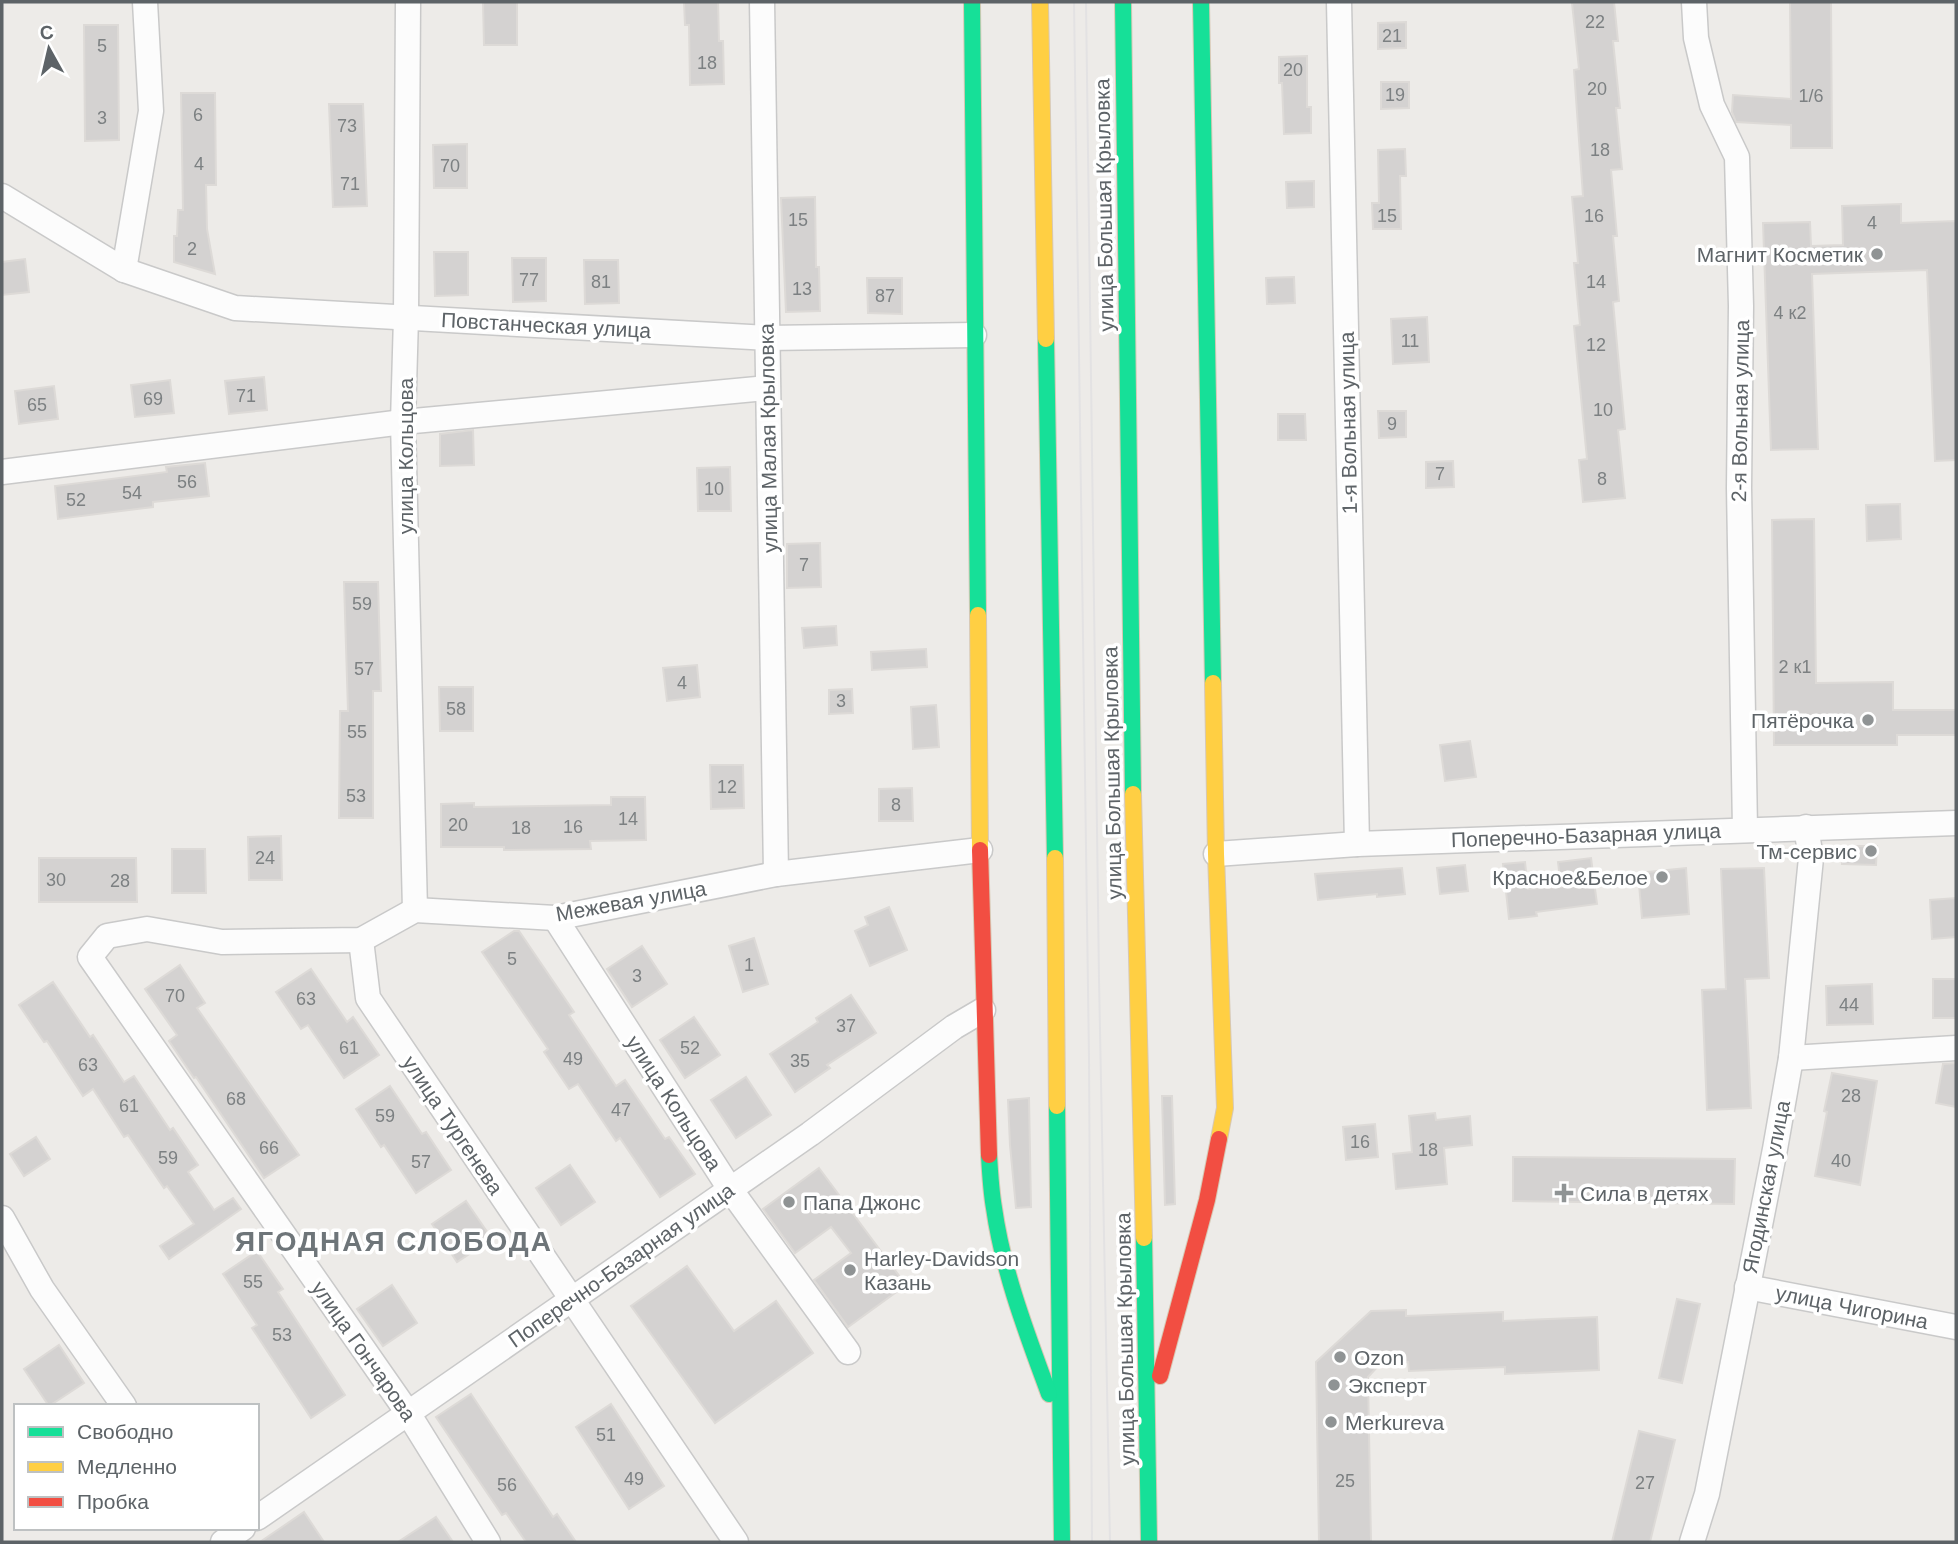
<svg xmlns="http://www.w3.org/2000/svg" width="1958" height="1544" viewBox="0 0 1958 1544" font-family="Arial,sans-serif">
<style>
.building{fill:#d4d2d1;stroke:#dddad7;stroke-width:2}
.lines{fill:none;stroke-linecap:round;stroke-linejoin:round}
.street-casing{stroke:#c9c9c9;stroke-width:27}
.fast-casing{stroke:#d7c8b4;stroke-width:18}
.slow-casing{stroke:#d7c8b4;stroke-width:18}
.jam-casing{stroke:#d7c8b4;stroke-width:18}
.street{stroke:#fcfcfc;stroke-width:24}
.fast{stroke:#16e098;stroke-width:16}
.slow{stroke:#ffcf43;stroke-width:16}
.jam{stroke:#f24e42;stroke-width:16}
.tram{stroke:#e3e2e3;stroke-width:2}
.poi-dot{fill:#8f9394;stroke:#fff;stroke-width:2.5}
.labels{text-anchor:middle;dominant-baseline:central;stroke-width:7;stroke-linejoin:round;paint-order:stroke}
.number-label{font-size:18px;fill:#7c8082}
.street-label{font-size:21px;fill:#5d6367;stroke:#fff}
.poi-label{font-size:21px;fill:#5d6367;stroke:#fff;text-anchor:start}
.district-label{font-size:28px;font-weight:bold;letter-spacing:2px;fill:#6e7579;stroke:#fff}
</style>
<rect width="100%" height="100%" fill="#edebe8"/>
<g class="building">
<polygon points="483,2 517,2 517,45 484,45"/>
<polygon points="684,2 718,2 719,41 723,41 724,84 690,85 689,25 685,25"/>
<polygon points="1614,2 1618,41 1613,41 1620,108 1616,108 1622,169 1611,170 1617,236 1613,236 1619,301 1613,302 1625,429 1618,430 1625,498 1583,502 1579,460 1587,459 1574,326 1580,325 1574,263 1578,263 1572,197 1583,196 1574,70 1579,69 1572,3"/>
<polygon points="1790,2 1831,2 1832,148 1791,148 1791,125 1736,122 1732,112 1733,95 1791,99"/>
<polygon points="1406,22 1406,48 1378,49 1378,23"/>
<polygon points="84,25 118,25 119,140 85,141"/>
<polygon points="1307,56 1307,107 1311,107 1311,133 1284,134 1282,83 1279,83 1279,57"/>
<polygon points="1381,82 1409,82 1409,108 1381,109"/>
<polygon points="181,93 215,93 216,185 206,185 207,229 215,274 174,262 174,236 177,236 178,210 183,210"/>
<polygon points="329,104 363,104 367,206 333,207"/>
<polygon points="467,144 467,188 434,188 433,145"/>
<polygon points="1405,149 1406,176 1400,176 1401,229 1373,229 1372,203 1379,203 1378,150"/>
<polygon points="1314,181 1314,207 1287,208 1286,182"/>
<polygon points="815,197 816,267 819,267 820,311 786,312 781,198"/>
<polygon points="1901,204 1901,223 1956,221 1956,460 1935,461 1927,270 1812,274 1818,449 1771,450 1763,223 1810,222 1811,246 1843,245 1842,206"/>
<polygon points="434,252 468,252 468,295 435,296"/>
<polygon points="512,258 546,258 546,301 513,302"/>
<polygon points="25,259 29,292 2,295 2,262"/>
<polygon points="584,260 618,260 619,303 585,304"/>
<polygon points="1294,277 1295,303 1267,304 1266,278"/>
<polygon points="867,278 902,278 902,314 868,313"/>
<polygon points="1427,317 1429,362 1393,364 1391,319"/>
<polygon points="264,377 267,410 229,414 225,381"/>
<polygon points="170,380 174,413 135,417 131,385"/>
<polygon points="54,386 58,419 19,424 15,391"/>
<polygon points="1378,411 1406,411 1406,437 1379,438"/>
<polygon points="1278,414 1305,414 1306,440 1278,440"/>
<polygon points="473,430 474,465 440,466 440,434"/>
<polygon points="1453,461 1454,487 1426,488 1426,462"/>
<polygon points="205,463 209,496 153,502 153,507 58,519 55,486 167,472 166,467"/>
<polygon points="730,467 731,511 698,511 697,468"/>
<polygon points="1900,504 1901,539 1867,541 1866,505"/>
<polygon points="1814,519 1816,683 1893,682 1893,710 1956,710 1956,735 1897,735 1897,745 1774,745 1772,520"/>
<polygon points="820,543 821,587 787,588 787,544"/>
<polygon points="344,582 378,582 381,691 373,691 373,818 339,818 340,711 348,711"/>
<polygon points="836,626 837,645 804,648 802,628"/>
<polygon points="926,649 927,667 872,670 871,652"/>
<polygon points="697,665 700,697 667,701 663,668"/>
<polygon points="439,687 473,687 473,731 440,731"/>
<polygon points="852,689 853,713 829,714 829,690"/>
<polygon points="936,705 939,747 913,749 911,707"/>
<polygon points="1470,741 1476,777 1445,781 1440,745"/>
<polygon points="710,765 743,765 744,808 711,809"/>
<polygon points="912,788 913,821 879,821 879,789"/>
<polygon points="611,797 645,797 646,840 590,841 591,849 504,850 504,847 441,847 441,804 474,803 474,807 611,805"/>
<polygon points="281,836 282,880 249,880 248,837"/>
<polygon points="1843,846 1877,846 1876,865 1842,864"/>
<polygon points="172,849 205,849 206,893 172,893"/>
<polygon points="39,858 136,858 137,902 39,902"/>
<polygon points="1591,858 1597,904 1536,912 1537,916 1509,919 1503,864 1525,862 1528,889 1561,887 1558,862"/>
<polygon points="1465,865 1468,891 1440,894 1437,868"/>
<polygon points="1402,868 1405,894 1377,897 1377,894 1318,900 1315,874"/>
<polygon points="1686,868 1689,914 1642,918 1638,873"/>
<polygon points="1764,868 1769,978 1745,979 1751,1108 1707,1110 1702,990 1726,989 1721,869"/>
<polygon points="1956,898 1956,937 1932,939 1930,900"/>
<polygon points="889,907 907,950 870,966 855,931 868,925 865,917"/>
<polygon points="514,931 519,931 574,1012 569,1015 616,1086 625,1080 665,1139 669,1137 695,1174 660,1197 620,1138 616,1141 578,1084 569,1089 544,1052 548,1049 482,952"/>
<polygon points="754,938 768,984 743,992 729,946"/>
<polygon points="642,946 667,984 632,1007 607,969"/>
<polygon points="180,965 205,1003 197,1008 299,1155 264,1178 196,1077 194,1078 169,1041 177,1035 145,989"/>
<polygon points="311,969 347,1022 353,1017 379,1055 344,1078 308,1025 301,1029 276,992"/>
<rect x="1933" y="979" width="23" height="39"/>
<polygon points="53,982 90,1037 93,1035 124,1082 134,1076 170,1130 173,1128 198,1165 188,1172 214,1210 233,1198 241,1209 169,1259 160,1246 194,1224 167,1186 164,1188 128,1135 124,1137 93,1089 83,1096 47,1041 44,1042 19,1005"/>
<polygon points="1872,984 1873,1024 1827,1025 1826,986"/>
<polygon points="851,995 876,1033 827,1065 830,1068 795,1092 770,1054 818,1022 816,1018"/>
<polygon points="694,1017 720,1055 685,1078 660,1040"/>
<polygon points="1956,1063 1956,1107 1936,1103 1943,1064"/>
<polygon points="1832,1073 1877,1081 1860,1185 1815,1176 1827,1112 1824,1111"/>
<polygon points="746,1077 771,1115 736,1138 711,1100"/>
<polygon points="390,1086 422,1134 426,1132 451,1170 416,1193 384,1145 381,1147 356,1109"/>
<polygon points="1162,1096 1172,1096 1175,1204 1165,1205"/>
<polygon points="1029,1098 1031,1207 1016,1208 1010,1145 1008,1100"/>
<polygon points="1435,1113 1436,1120 1470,1116 1472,1145 1444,1148 1447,1184 1396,1189 1393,1154 1412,1152 1409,1116"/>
<polygon points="1375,1124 1378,1157 1346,1160 1343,1127"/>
<polygon points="36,1137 50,1159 24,1176 10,1154"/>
<polygon points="1513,1157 1735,1159 1734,1204 1513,1201"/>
<polygon points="570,1165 595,1202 561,1225 536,1188"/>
<polygon points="819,1168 906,1285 848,1327 814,1280 851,1253 831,1227 795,1253 763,1209"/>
<polygon points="466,1201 492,1239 457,1262 432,1224"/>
<polygon points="257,1251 283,1289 278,1292 345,1395 311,1418 252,1328 257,1325 223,1274"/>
<polygon points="687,1266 734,1331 776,1301 813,1353 715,1423 631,1306"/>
<polygon points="392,1285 417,1323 383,1346 357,1309"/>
<polygon points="1677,1299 1700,1304 1682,1383 1659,1378"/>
<polygon points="1406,1310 1406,1316 1503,1312 1503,1321 1597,1317 1599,1370 1505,1374 1505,1367 1409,1371 1408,1362 1381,1363 1368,1377 1371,1542 1319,1542 1316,1362 1371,1311"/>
<polygon points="59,1345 84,1383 49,1406 24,1369"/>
<polygon points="471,1394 553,1517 557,1514 576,1542 526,1542 506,1513 502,1515 436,1417"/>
<polygon points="611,1404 664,1486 629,1509 576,1427"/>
<polygon points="1639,1431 1675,1440 1650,1542 1612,1542"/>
<polygon points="304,1512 324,1542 260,1542"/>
<polygon points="436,1517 453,1542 398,1542"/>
</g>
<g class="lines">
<defs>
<g id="street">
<polyline points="408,2 406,317 403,422 415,910"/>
<polyline points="762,2 776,874"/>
<polyline points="1339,2 1357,844"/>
<polyline points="1694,2 1696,38 1712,105 1737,157 1741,306 1739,488 1745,829"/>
<polyline points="2,196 124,270 235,308 767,338 974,335"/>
<polyline points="124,270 151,111 145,2"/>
<polyline points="2,472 403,422 767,388"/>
<polyline points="1216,854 1357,844 1956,823"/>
<polyline points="555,918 730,1189 848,1352"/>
<polyline points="361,940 368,998 736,1542"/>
<polyline points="1791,1058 1956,1048"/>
<polyline points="2,1218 42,1289 124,1406"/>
<polyline points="1747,1287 1956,1327"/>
<polyline points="257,1518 810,1134 954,1027 983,1010"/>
<polyline points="223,1542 243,1528"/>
<polyline points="488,1542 408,1413 90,957 107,936 147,929 222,942 361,940 415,910 555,918 776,874 980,850"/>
<polyline points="1692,1542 1707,1494 1775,1149 1791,1058 1811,858 1806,827"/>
</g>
<g id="fast">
<polyline points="972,2 978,615"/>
<polyline points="1123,2 1133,794"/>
<polyline points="1201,2 1213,683"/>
<polyline points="1046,339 1055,858"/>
<polyline points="1057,1106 1062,1542"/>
<path d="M 989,1155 C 990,1173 991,1191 994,1208 C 1003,1272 1027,1334 1049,1394"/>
<polyline points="1144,1238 1149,1542"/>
</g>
<g id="slow">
<polyline points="1040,2 1046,339"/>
<polyline points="978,615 980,850"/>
<polyline points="1213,683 1216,854 1225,1108 1219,1139"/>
<polyline points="1133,794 1144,1238"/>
<polyline points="1055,858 1057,1106"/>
</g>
<g id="jam">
<polyline points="980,850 989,1155"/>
<polyline points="1160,1376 1207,1200 1219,1139"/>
</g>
</defs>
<use href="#street" class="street-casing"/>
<use href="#fast" class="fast-casing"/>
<use href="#slow" class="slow-casing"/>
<use href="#jam" class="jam-casing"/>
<use href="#street" class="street"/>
<use href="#fast" class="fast"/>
<use href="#slow" class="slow"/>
<use href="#jam" class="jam"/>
<g class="tram">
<polyline points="1074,2 1089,1058 1092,1542"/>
<polyline points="1086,2 1099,979 1110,1542"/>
</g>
</g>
<g class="poi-dot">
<circle cx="1877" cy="254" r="7"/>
<circle cx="1868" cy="720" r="7"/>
<circle cx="1871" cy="851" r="7"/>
<circle cx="1662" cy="877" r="7"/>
<path d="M1560.5 1182.5h7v7h7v7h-7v7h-7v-7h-7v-7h7z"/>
<circle cx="789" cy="1202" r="7"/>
<circle cx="850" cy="1270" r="7"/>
<circle cx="1340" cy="1357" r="7"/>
<circle cx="1334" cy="1385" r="7"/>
<circle cx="1331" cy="1422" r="7"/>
</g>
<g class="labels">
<g class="number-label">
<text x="1595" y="22">22</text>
<text x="1392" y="36">21</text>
<text x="102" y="46">5</text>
<text x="707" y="63">18</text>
<text x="1293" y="70">20</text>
<text x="1597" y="89">20</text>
<text x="1395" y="95">19</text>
<text x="1811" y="96">1/6</text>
<text x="198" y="115">6</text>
<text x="102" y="118">3</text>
<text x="347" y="126">73</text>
<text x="1600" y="150">18</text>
<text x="199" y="164">4</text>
<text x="450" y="166">70</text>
<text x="350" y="184">71</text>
<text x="1387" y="216">15</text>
<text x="1594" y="216">16</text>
<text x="798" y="220">15</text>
<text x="1872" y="223">4</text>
<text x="192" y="249">2</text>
<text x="529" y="280">77</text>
<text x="601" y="282">81</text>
<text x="1596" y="282">14</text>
<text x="802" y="289">13</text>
<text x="885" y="296">87</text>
<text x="1790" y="313">4 к2</text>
<text x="1410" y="341">11</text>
<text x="1596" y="345">12</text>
<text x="246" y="396">71</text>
<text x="153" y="399">69</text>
<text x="37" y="405">65</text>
<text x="1603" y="410">10</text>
<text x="1392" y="424">9</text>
<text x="1440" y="474">7</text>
<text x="1602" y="479">8</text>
<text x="187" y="482">56</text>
<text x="714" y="489">10</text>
<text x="132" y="493">54</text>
<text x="76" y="500">52</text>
<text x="804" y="565">7</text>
<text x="362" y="604">59</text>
<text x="1795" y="667">2 к1</text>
<text x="364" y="669">57</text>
<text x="682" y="683">4</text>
<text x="841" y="701">3</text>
<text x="456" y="709">58</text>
<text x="357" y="732">55</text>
<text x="727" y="787">12</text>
<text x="356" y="796">53</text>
<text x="896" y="805">8</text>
<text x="628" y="819">14</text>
<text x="458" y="825">20</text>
<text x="573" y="827">16</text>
<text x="521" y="828">18</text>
<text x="265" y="858">24</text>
<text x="56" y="880">30</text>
<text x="120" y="881">28</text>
<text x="512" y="959">5</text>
<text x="749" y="965">1</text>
<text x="637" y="976">3</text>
<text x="175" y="996">70</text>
<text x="306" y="999">63</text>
<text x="1849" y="1005">44</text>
<text x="846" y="1026">37</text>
<text x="349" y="1048">61</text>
<text x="690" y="1048">52</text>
<text x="573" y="1059">49</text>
<text x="800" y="1061">35</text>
<text x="88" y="1065">63</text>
<text x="1851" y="1096">28</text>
<text x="236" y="1099">68</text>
<text x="129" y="1106">61</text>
<text x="621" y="1110">47</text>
<text x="385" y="1116">59</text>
<text x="1360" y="1142">16</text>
<text x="269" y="1148">66</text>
<text x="1428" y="1150">18</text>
<text x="168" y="1158">59</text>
<text x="1841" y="1161">40</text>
<text x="421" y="1162">57</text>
<text x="253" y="1282">55</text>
<text x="282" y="1335">53</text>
<text x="606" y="1435">51</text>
<text x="634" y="1479">49</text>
<text x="1345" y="1481">25</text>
<text x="1645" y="1483">27</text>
<text x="507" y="1485">56</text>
</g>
<g class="street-label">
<text transform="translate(1104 205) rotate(-91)">улица Большая Крыловка</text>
<text transform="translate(546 325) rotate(3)">Повстанческая улица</text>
<text transform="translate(1740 411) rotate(-89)">2-я Вольная улица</text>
<text transform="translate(1348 423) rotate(-91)">1-я Вольная улица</text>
<text transform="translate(768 438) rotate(-91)">улица Малая Крыловка</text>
<text transform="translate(405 456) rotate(-90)">улица Кольцова</text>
<text transform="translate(1112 773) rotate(-91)">улица Большая Крыловка</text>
<text transform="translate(1586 835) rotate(-2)">Поперечно-Базарная улица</text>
<text transform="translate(631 901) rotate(-10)">Межевая улица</text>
<text transform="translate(674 1103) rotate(57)">улица Кольцова</text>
<text transform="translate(453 1125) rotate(56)">улица Тургенева</text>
<text transform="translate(1766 1187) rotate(-79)">Ягодинская улица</text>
<text transform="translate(621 1265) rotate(-35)">Поперечно-Базарная улица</text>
<text transform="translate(1852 1307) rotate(11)">улица Чигорина</text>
<text transform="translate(1125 1339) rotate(-91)">улица Большая Крыловка</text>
<text transform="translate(364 1351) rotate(55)">улица Гончарова</text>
</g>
<g class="poi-label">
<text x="1863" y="254" text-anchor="end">Магнит Косметик</text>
<text x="1854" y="720" text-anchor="end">Пятёрочка</text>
<text x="1857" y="851" text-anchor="end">Тм-сервис</text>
<text x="1648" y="877" text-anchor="end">Красное&amp;Белое</text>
<text x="1580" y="1193">Сила в детях</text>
<text x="803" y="1202">Папа Джонс</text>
<text x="864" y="1258">Harley-Davidson<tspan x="864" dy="24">Казань</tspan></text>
<text x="1354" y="1357">Ozon</text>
<text x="1348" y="1385">Эксперт</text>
<text x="1345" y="1422">Merkureva</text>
</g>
<g class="district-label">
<text x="394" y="1241">ЯГОДНАЯ СЛОБОДА</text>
</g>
</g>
<rect width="1958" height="1544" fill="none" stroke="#5d6367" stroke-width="7"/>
<rect x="14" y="1404" width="245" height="126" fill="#ffffff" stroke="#bec1c2" stroke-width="2"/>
<rect x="28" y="1427" width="35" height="10" fill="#16e098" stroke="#bec1c2" stroke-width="2"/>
<text x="77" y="1439" font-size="21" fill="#5d6367">Свободно</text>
<rect x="28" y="1462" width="35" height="10" fill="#ffcf43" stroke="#bec1c2" stroke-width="2"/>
<text x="77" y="1474" font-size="21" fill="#5d6367">Медленно</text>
<rect x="28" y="1497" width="35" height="10" fill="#f24e42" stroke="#bec1c2" stroke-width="2"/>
<text x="77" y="1509" font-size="21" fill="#5d6367">Пробка</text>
<g transform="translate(49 49) rotate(352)" stroke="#ffffff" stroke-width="5" paint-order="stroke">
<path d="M0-5L12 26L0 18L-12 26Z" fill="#5d6367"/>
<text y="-10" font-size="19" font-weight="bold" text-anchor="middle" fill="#5d6367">С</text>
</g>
</svg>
